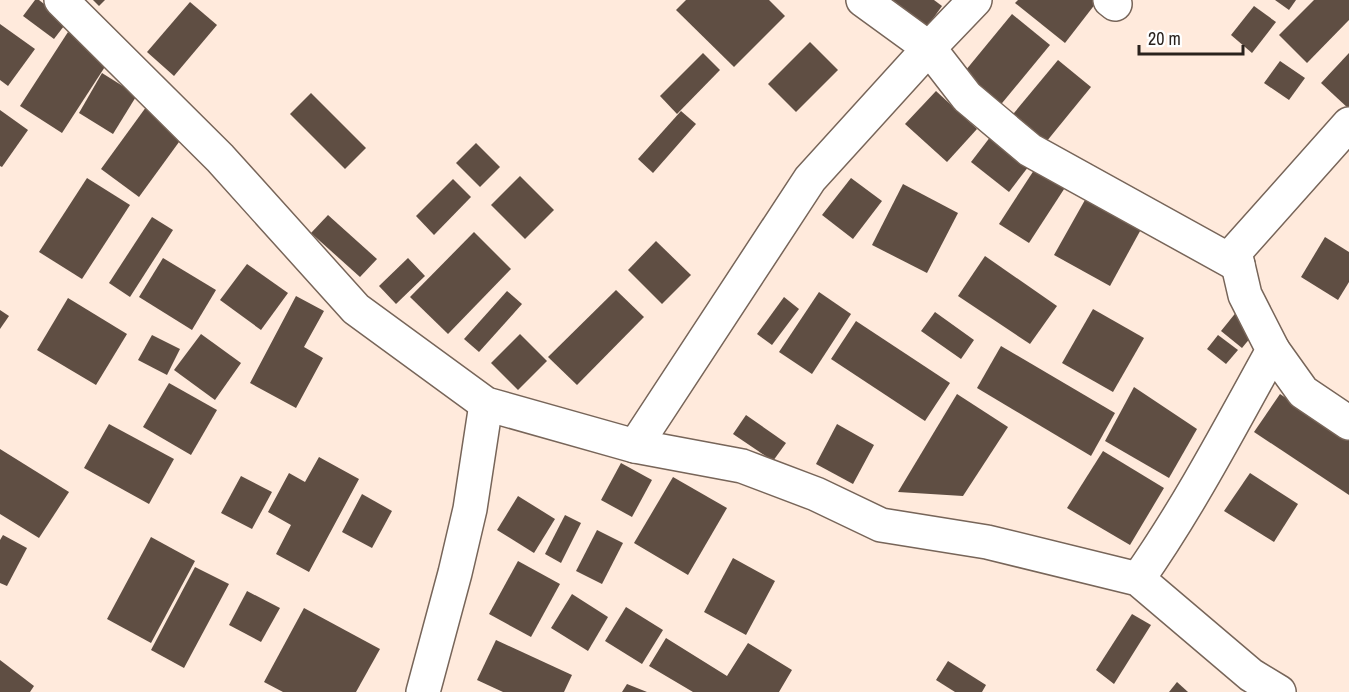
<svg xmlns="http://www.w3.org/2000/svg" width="1349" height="692" viewBox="0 0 1349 692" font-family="'Archivo Narrow',sans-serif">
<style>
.building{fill:#5f4e43}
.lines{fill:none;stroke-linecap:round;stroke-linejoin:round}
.minor-casing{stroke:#776559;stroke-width:36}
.minor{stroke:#fff;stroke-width:33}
</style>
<rect width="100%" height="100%" fill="#ffeadc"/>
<g class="building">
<polygon points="35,0 39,0 67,22 54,39 23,16"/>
<polygon points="93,0 105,0 99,6"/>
<polygon points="686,0 769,0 785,16 734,67 676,10"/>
<polygon points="893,0 934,0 942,6 927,27"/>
<polygon points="1018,0 1092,0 1096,3 1065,43 1015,3"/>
<polygon points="1275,0 1296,0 1289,10"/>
<polygon points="1314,0 1349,0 1349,20 1307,63 1279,35"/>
<polygon points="190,2 217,25 174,76 147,52"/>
<polygon points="1254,6 1276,22 1252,53 1231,35"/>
<polygon points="1012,14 1050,45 998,108 961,76"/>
<polygon points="0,24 35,49 8,86 0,80"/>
<polygon points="68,32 110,59 62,133 20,106"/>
<polygon points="810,42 838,70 796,112 768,84"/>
<polygon points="703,53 720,70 677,114 660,96"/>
<polygon points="1349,53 1349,109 1321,83"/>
<polygon points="1058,60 1091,87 1042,147 1009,119"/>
<polygon points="1280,61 1305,78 1289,100 1264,83"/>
<polygon points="102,73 137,95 113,134 79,113"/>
<polygon points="936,91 977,129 947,162 905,124"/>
<polygon points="311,93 366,148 345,169 290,114"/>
<polygon points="149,103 187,131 139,197 101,169"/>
<polygon points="0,110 28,130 2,167 0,166"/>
<polygon points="681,111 696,124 653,173 638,159"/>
<polygon points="994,132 1032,162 1009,192 971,162"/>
<polygon points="476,143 500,167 480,187 456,163"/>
<polygon points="1038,164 1068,183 1029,243 999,224"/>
<polygon points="520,176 554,210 525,239 491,205"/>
<polygon points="87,178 130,205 82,279 39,252"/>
<polygon points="851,178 882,201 853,239 822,215"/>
<polygon points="453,179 471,197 434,235 416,216"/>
<polygon points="903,184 958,213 927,273 872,245"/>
<polygon points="1090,191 1145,222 1110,286 1054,255"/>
<polygon points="328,215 377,259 360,277 311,233"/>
<polygon points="152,217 173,230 130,297 109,283"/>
<polygon points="474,232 511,269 448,334 410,297"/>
<polygon points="1325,237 1349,252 1349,282 1338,300 1301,277"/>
<polygon points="656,241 691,275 662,304 628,270"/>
<polygon points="985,256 1057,306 1030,344 958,296"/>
<polygon points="163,258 216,290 192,330 139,297"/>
<polygon points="408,258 425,276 396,304 379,286"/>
<polygon points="247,264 288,293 261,330 220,300"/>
<polygon points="616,290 644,317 577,385 548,357"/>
<polygon points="507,291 522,304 479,352 464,339"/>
<polygon points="819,292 851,314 812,374 779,352"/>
<polygon points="296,296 324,311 304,347 323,358 296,408 250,383"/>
<polygon points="784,297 799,309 772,345 757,334"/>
<polygon points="68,298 127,334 96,385 37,350"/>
<polygon points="1093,309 1144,338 1113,392 1062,363"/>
<polygon points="0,310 9,316 0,329"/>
<polygon points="1238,310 1260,326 1242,348 1221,331"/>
<polygon points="935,312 974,340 961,359 921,331"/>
<polygon points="856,321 950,383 925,421 831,359"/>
<polygon points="201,334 241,363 215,400 174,370"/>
<polygon points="520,334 547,361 518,390 491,363"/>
<polygon points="152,335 180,349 167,375 138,360"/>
<polygon points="1218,335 1238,350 1226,364 1207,349"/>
<polygon points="1001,346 1115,413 1091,456 977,388"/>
<polygon points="169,383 217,410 191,455 143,427"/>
<polygon points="1134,387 1197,429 1169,478 1105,441"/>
<polygon points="957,394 1008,427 963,496 898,492"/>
<polygon points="1280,394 1349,440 1349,495 1254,432"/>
<polygon points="746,415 786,443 773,461 733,434"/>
<polygon points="109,424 174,459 149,504 84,468"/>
<polygon points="837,424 874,445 853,484 816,464"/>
<polygon points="0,449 69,492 39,538 0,514"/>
<polygon points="1103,451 1164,488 1130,545 1067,508"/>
<polygon points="319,457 359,479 309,572 276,554 291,525 268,512 289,473 305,482"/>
<polygon points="621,463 652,480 632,517 601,500"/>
<polygon points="1250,473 1298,504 1274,542 1224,511"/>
<polygon points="241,476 272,492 252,529 221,513"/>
<polygon points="673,477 727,508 688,575 634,543"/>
<polygon points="362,494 392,511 372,548 342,532"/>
<polygon points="518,496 555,519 534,553 497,530"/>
<polygon points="565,515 581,523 561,563 545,554"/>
<polygon points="597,530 623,543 602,584 576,571"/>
<polygon points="3,535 27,548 7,586 0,583 0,540"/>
<polygon points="151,537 195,561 151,643 107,619"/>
<polygon points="733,558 775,581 746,635 704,612"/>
<polygon points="518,561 560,584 531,637 489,614"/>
<polygon points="195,567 229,584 184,668 151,650"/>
<polygon points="247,591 280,608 261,642 229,625"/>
<polygon points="572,594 608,617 588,651 551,628"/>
<polygon points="626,607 663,630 642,664 605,641"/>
<polygon points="304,608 380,649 356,692 283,692 264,682"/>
<polygon points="1132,614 1151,625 1114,684 1096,670"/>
<polygon points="666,638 727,676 748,643 792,670 779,692 693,692 649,666"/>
<polygon points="496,640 572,675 564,692 503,692 477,680"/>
<polygon points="0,660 34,686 30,692 0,692"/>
<polygon points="948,661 986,685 982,692 955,692 936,680"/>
<polygon points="1177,682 1188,692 1169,692"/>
<polygon points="627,684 647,692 622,692"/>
</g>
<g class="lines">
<defs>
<g id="minor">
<polyline points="61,0 220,158 356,309 486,404 635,446 810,179 929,48 863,0"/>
<polyline points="975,0 929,48 967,97 1030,150 1238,265"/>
<polyline points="1110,0 1115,4"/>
<polyline points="1273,350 1303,392 1349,423"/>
<polyline points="635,446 742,466 816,494 881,525 987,542 1138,579 1251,675 1279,692"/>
<path d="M 1138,579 C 1188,508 1231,426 1273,350 L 1245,295 L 1235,252 L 1349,124"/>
<polyline points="423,692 455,573 470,509 486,404"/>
</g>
</defs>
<use href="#minor" class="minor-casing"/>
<use href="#minor" class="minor"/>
</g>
<path d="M1139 45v9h104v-9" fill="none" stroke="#2a221d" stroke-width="3"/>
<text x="1148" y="45" font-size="18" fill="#2a221d" stroke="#ffffff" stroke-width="4.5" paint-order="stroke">20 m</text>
</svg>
